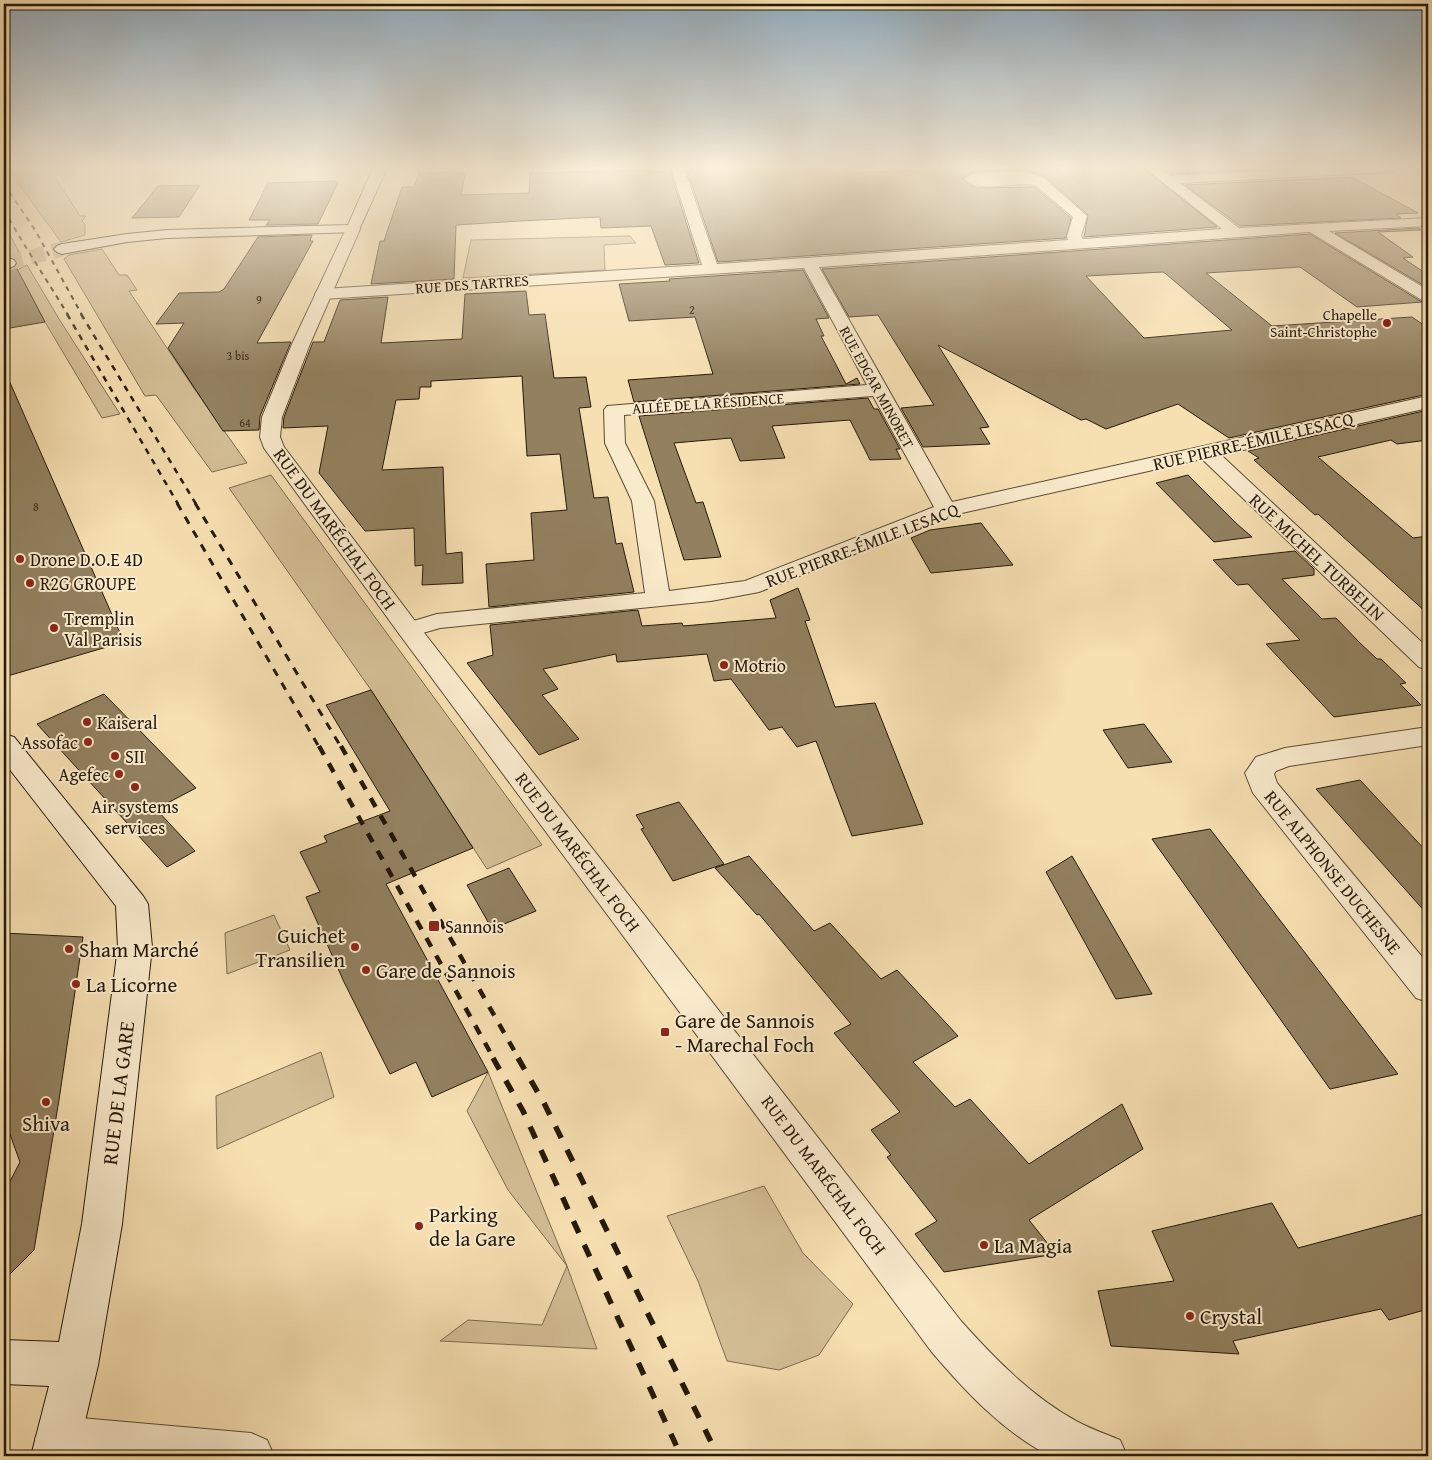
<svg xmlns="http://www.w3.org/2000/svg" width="1432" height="1460" viewBox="0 0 1432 1460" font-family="'Gentium Book Plus',serif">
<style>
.green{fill:#d3bd94;stroke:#7c6b4e}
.building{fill:#92805f;stroke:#261907;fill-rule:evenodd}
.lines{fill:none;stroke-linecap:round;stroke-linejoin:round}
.secondary-tunnel{stroke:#ccb78f;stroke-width:15;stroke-dasharray:15 8;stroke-linecap:butt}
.minor-casing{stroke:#5a4a32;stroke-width:2}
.tertiary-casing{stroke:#5a4a32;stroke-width:2}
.secondary-casing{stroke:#261907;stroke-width:2}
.minor{fill:#f9eacc;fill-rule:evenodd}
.tertiary{fill:#f9eacc;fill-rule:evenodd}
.secondary{fill:#f9eacc;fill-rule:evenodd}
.rail-far4{stroke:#261907;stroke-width:2;stroke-dasharray:5 5;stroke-linecap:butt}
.rail-far3{stroke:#261907;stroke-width:2.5;stroke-dasharray:6 6;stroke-linecap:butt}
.rail-far2{stroke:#261907;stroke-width:3;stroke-dasharray:8 8;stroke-linecap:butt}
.rail-far1{stroke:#261907;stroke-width:4.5;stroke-dasharray:10 10;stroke-linecap:butt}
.rail{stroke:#261907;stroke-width:5.5;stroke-dasharray:13 13;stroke-linecap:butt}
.poi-dot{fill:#8f2418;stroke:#f9eacc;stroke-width:2}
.labels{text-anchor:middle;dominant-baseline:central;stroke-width:4;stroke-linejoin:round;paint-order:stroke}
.far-number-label{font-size:12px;fill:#41331d}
.far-street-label{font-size:15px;fill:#261907;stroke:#f9eacc}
.far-poi-label{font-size:15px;fill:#261907;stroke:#f9eacc;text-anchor:end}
.street-label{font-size:18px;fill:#261907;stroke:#f9eacc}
.poi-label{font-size:18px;fill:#261907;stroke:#f9eacc;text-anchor:start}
.near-poi-label{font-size:21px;fill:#261907;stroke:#f9eacc;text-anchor:start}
.near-street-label{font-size:21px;fill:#261907;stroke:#f9eacc}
</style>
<rect width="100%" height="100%" fill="#f6dfb1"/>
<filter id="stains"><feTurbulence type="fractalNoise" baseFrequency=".004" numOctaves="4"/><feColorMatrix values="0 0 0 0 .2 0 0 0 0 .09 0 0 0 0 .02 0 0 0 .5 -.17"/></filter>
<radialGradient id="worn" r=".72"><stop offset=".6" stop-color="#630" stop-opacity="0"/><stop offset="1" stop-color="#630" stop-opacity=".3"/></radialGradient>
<g class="green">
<polygon points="7,168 60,168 53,174 80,216 86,216 82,221 85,224 85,235 61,242"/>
<polygon points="4,223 20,254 4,258"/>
<polygon points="630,236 636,243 604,245 605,270 463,278 471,240"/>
<polygon points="102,249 119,275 127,275 137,290 129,291 193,387 247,463 212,472 156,395 145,396 64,259 69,255"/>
<polygon points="27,265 59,319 120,414 102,418 45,322 23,280 4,277"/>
<polygon points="271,475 542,845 487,869 371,690 229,488"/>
<polygon points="274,915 290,950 227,974 225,933"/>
<polygon points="321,1052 334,1097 217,1149 216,1096"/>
<polygon points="488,1072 567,1266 597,1349 440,1341 468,1320 542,1325 567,1266 508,1190 467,1111"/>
<polygon points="764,1186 803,1253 853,1304 819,1355 779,1370 727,1361 698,1281 667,1216"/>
</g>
<g class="building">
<polygon points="718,168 849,168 850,173 981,168 1143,168 1217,227 1084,237 1088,215 1046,177 1025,169 974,171 962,179 969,185 977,188 1034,187 1071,218 1066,238 718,262 687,170"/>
<polygon points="1162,168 1267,168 1268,169 1171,174"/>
<polygon points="650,170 650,172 670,171 699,263 665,265 651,226 601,228 600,217 520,221 456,225 454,279 371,284 380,241 384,241 402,187 414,187 419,173 464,172 463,174 465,174 461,195 529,193 530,173"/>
<polygon points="1352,177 1418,213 1396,214 1401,218 1240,226 1185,185"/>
<polygon points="336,181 338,183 318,224 266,225 270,220 249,220 268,183"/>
<polygon points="200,185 179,217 132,218 158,186"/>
<polygon points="1419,228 1421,230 1378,232 1413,257 1403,258 1428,275 1428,288 1335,233"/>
<path d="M 1310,234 L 1422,302 L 1357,307 L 1300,267 L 1206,273 L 1272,326 L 1412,317 L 1428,328 L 1428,394 L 1229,438 L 1178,404 L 1106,429 L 1086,419 L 1081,420 L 938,345 L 989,427 L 980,428 L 990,444 L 923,447 L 901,408 L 934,405 L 878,315 L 849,317 L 822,269 ZM 1163,272 L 1166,274 L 1232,330 L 1144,338 L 1086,276 Z"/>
<polygon points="312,235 310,241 313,241 257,343 291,342 260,416 259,430 223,431 168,348 184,323 156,324 179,293 219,292 224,289 258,237"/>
<polygon points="16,267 45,322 4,329 4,272"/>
<polygon points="803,270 829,318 816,319 824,336 821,336 846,384 857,378 860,384 634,402 628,380 713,374 695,317 629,321 619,284 670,281 669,279"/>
<polygon points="526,291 529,315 545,314 554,378 586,377 591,407 579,408 594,498 608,497 616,544 622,543 634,592 489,607 486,564 534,560 531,513 567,510 560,454 527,456 522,376 431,381 431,387 420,387 419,399 396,400 382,470 443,467 446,554 462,552 463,583 422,585 423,565 415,566 414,528 365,531 319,473 328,426 283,428 284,417 313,342 324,342 340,300 388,297 381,343 462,339 465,294"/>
<polygon points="4,369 124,642 4,677"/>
<polygon points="868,398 874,409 878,409 900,449 896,449 901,459 870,460 850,420 772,426 785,458 740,461 731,438 674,443 696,503 703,502 721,557 684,560 639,416"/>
<polygon points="1428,410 1428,440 1397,444 1391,440 1318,457 1413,538 1428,536 1428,614 1318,514 1315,515 1254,460 1259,458 1248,451"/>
<polygon points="1188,475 1237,524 1252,537 1214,542 1156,483"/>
<polygon points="981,523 1013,565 931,573 911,538 930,530"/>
<polygon points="1295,551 1314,569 1314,575 1282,579 1322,619 1336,618 1360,643 1377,659 1381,659 1406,683 1400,684 1421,705 1334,717 1266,644 1300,640 1248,584 1237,585 1213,560"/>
<polygon points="798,588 810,620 805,621 835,707 875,703 923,824 852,836 816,741 797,747 782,727 769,730 731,679 714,681 707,654 617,662 616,654 543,669 558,689 542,695 579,739 539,755 467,663 493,655 490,625 638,610 642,626 682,623 683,626 776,618 770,600"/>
<polygon points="371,690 473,848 386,884 488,1072 432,1097 416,1062 390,1074 344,982 306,897 320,892 300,852 327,842 324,836 390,811 326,705"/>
<polygon points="104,694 196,788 156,809 195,851 167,867 37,724"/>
<polygon points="1144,724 1172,762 1128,768 1103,730"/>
<polygon points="1360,780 1428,853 1428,915 1316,789"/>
<polygon points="679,802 724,864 673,881 641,829 644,828 636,815"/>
<polygon points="1210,829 1398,1074 1330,1089 1152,839"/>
<polygon points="749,856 814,931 830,923 881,979 897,970 958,1036 913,1062 955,1107 970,1099 1029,1164 1122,1104 1143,1149 1029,1220 1056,1254 944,1272 915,1234 937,1221 887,1157 891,1155 871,1130 900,1112 834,1033 851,1024 759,914 757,915 715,868"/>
<polygon points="1072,856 1152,994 1116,999 1046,872"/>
<polygon points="509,868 536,911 492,929 467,885"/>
<polygon points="4,933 83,937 59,1100 34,1250 4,1280 4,1193 20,1162 4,1118"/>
<polygon points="1272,1203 1298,1248 1428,1213 1428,1309 1389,1320 1381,1309 1233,1341 1239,1354 1111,1346 1098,1291 1174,1281 1152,1231"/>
</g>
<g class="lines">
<polyline class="secondary-tunnel" points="8,263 62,249"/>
<defs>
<g id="minor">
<path d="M 671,168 L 684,168 L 717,264 L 1068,240 L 1067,236 L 1073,217 L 1035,185 C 1017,181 976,194 964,179 L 974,173 L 1025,171 L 1045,179 L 1087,216 L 1081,236 L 1083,239 L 1222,229 L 1145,168 L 1159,168 L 1170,176 L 1320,168 L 1399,168 L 1393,172 L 1180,183 L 1239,228 L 1428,218 L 1428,226 L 1329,231 L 1428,290 L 1428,302 L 1422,300 L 1310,232 L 819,267 L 952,502 L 1428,396 L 1428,408 L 1221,455 L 1428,648 L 1428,670 L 1419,667 L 1202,459 L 953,515 L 759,592 L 711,601 L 440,628 L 409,637 L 400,635 L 397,630 L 400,625 L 437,614 L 645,593 L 632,501 L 605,443 L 604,410 L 607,406 L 867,385 L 804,268 L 323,299 L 317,297 L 315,294 L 317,291 L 323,289 L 702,265 ZM 873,396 L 934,507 L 745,581 L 669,591 L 654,501 L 625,443 L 624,415 Z"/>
<polygon points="1428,727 1428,745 1289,766 1276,771 1274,774 1277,783 1428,964 1428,1002 1416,998 1253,793 1245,773 1256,757 1285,748"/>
<polygon points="58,1416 251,1433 267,1440 274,1456 45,1456 42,1455 35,1439 42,1423"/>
</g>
<path id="tertiary" d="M 353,225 L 358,226 L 360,229 L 310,344 L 282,417 L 280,437 L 284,447 L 418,625 L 961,1321 C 995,1359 1032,1397 1078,1422 C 1091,1429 1106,1434 1120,1440 L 1127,1456 L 1050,1456 C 1003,1432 965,1391 931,1351 L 400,635 L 264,448 L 260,437 L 262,417 L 292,344 L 346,229 L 348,226 Z"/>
<g id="secondary">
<polygon points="373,168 387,168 358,232 167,238 127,242 62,254 57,252 54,249 57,246 62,244 127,234 167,230 348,225"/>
<polygon points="8,258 14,260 16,263 14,266 4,270 4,259"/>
<polygon points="4,734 14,737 143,896 148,904 152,947 122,1224 98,1365 77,1456 31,1456 49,1386 4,1384 4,1340 59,1342 82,1224 118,947 116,906 4,762"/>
</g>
</defs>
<use href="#minor" class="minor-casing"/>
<use href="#tertiary" class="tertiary-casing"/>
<use href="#secondary" class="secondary-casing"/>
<use href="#minor" class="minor"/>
<use href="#tertiary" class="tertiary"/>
<use href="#secondary" class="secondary"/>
<g class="rail-far4">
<polyline points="4,184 35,230 82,315"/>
<path d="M 4,210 C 24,246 47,280 68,315"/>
</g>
<g class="rail-far3">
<polyline points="67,314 178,504"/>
<polyline points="81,314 196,504"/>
</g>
<g class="rail-far2">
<polyline points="177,503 319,747"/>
<polyline points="195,503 341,747"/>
</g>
<g class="rail-far1">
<polyline points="319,746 494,1059"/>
<polyline points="341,746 519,1059"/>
</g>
<g class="rail">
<polyline points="493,1058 523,1111 681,1456"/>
<polyline points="518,1058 544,1103 718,1456"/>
</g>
</g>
<linearGradient id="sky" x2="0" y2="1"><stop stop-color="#91aabb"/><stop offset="0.45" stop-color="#fbf1dc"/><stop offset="1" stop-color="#fbf1dc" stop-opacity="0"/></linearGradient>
<rect width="1432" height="372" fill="url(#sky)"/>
<g class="poi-dot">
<circle cx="1387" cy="323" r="5"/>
<circle cx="20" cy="559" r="5"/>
<circle cx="30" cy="583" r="5"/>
<circle cx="54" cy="628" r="5"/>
<circle cx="724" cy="665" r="5"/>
<circle cx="87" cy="722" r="5"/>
<circle cx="88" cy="742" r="5"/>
<circle cx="115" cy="756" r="5"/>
<circle cx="119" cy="774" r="5"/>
<circle cx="135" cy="787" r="5"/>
<rect x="428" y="920" width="12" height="12" rx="2.5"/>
<circle cx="355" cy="947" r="5"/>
<circle cx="69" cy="949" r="5"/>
<circle cx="366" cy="970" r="5"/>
<circle cx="76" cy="984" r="5"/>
<rect x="660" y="1027" width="10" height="10" rx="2.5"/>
<circle cx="46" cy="1102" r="5"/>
<circle cx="419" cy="1226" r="5"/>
<circle cx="984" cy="1245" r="5"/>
<circle cx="1190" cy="1316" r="5"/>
</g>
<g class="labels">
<g class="far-number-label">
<text x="259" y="299">9</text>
<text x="692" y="309">2</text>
<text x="238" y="355">3 bis</text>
<text x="245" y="422">64</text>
<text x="36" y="506">8</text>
</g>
<g class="far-street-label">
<text transform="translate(472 284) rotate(-4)">RUE DES TARTRES</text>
<text transform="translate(877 387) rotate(61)">RUE EDGAR MINORET</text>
<text transform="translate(708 403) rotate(-4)">ALLÉE DE LA RÉSIDENCE</text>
</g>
<g class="far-poi-label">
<text x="1377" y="314">Chapelle<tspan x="1377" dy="17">Saint-Christophe</tspan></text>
</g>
<g class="street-label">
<text transform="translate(1253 441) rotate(-13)">RUE PIERRE-ÉMILE LESACQ</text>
<text transform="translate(335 529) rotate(54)">RUE DU MARÉCHAL FOCH</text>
<text transform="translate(862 545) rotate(-21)">RUE PIERRE-ÉMILE LESACQ</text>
<text transform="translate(1317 557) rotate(43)">RUE MICHEL TURBELIN</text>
<text transform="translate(578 852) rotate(53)">RUE DU MARÉCHAL FOCH</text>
<text transform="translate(1333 872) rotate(51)">RUE ALPHONSE DUCHESNE</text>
<text transform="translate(824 1175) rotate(53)">RUE DU MARÉCHAL FOCH</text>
</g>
<g class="poi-label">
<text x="30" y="559">Drone D.O.E 4D</text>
<text x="40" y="583">R2G GROUPE</text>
<text x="64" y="618">Tremplin<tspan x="64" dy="21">Val Parisis</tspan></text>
<text x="734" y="665">Motrio</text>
<text x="97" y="722">Kaiseral</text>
<text x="78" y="742" text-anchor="end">Assofac</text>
<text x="125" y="756">SII</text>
<text x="109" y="774" text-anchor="end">Agefec</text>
<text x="135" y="806" text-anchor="middle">Air systems<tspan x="135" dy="21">services</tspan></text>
<text x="445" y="926">Sannois</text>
</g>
<g class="near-poi-label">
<text x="345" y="935" text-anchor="end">Guichet<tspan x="345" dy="24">Transilien</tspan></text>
<text x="79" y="949">Sham Marché</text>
<text x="376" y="970">Gare de Sannois</text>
<text x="86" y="984">La Licorne</text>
<text x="675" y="1020">Gare de Sannois<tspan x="675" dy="24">- Marechal Foch</tspan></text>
<text x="46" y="1123" text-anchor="middle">Shiva</text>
<text x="429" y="1214">Parking<tspan x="429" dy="24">de la Gare</tspan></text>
<text x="994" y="1245">La Magia</text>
<text x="1200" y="1316">Crystal</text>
</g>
<g class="near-street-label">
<text transform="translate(118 1093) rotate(-83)">RUE DE LA GARE</text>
</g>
</g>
<rect width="1432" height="1460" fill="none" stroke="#f6dfb1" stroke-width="20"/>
<rect x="5" y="5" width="1422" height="1450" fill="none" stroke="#261907" stroke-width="2.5"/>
<rect x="10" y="10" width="1412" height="1440" fill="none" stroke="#261907"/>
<rect width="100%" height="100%" filter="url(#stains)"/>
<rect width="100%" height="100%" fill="url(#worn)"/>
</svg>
